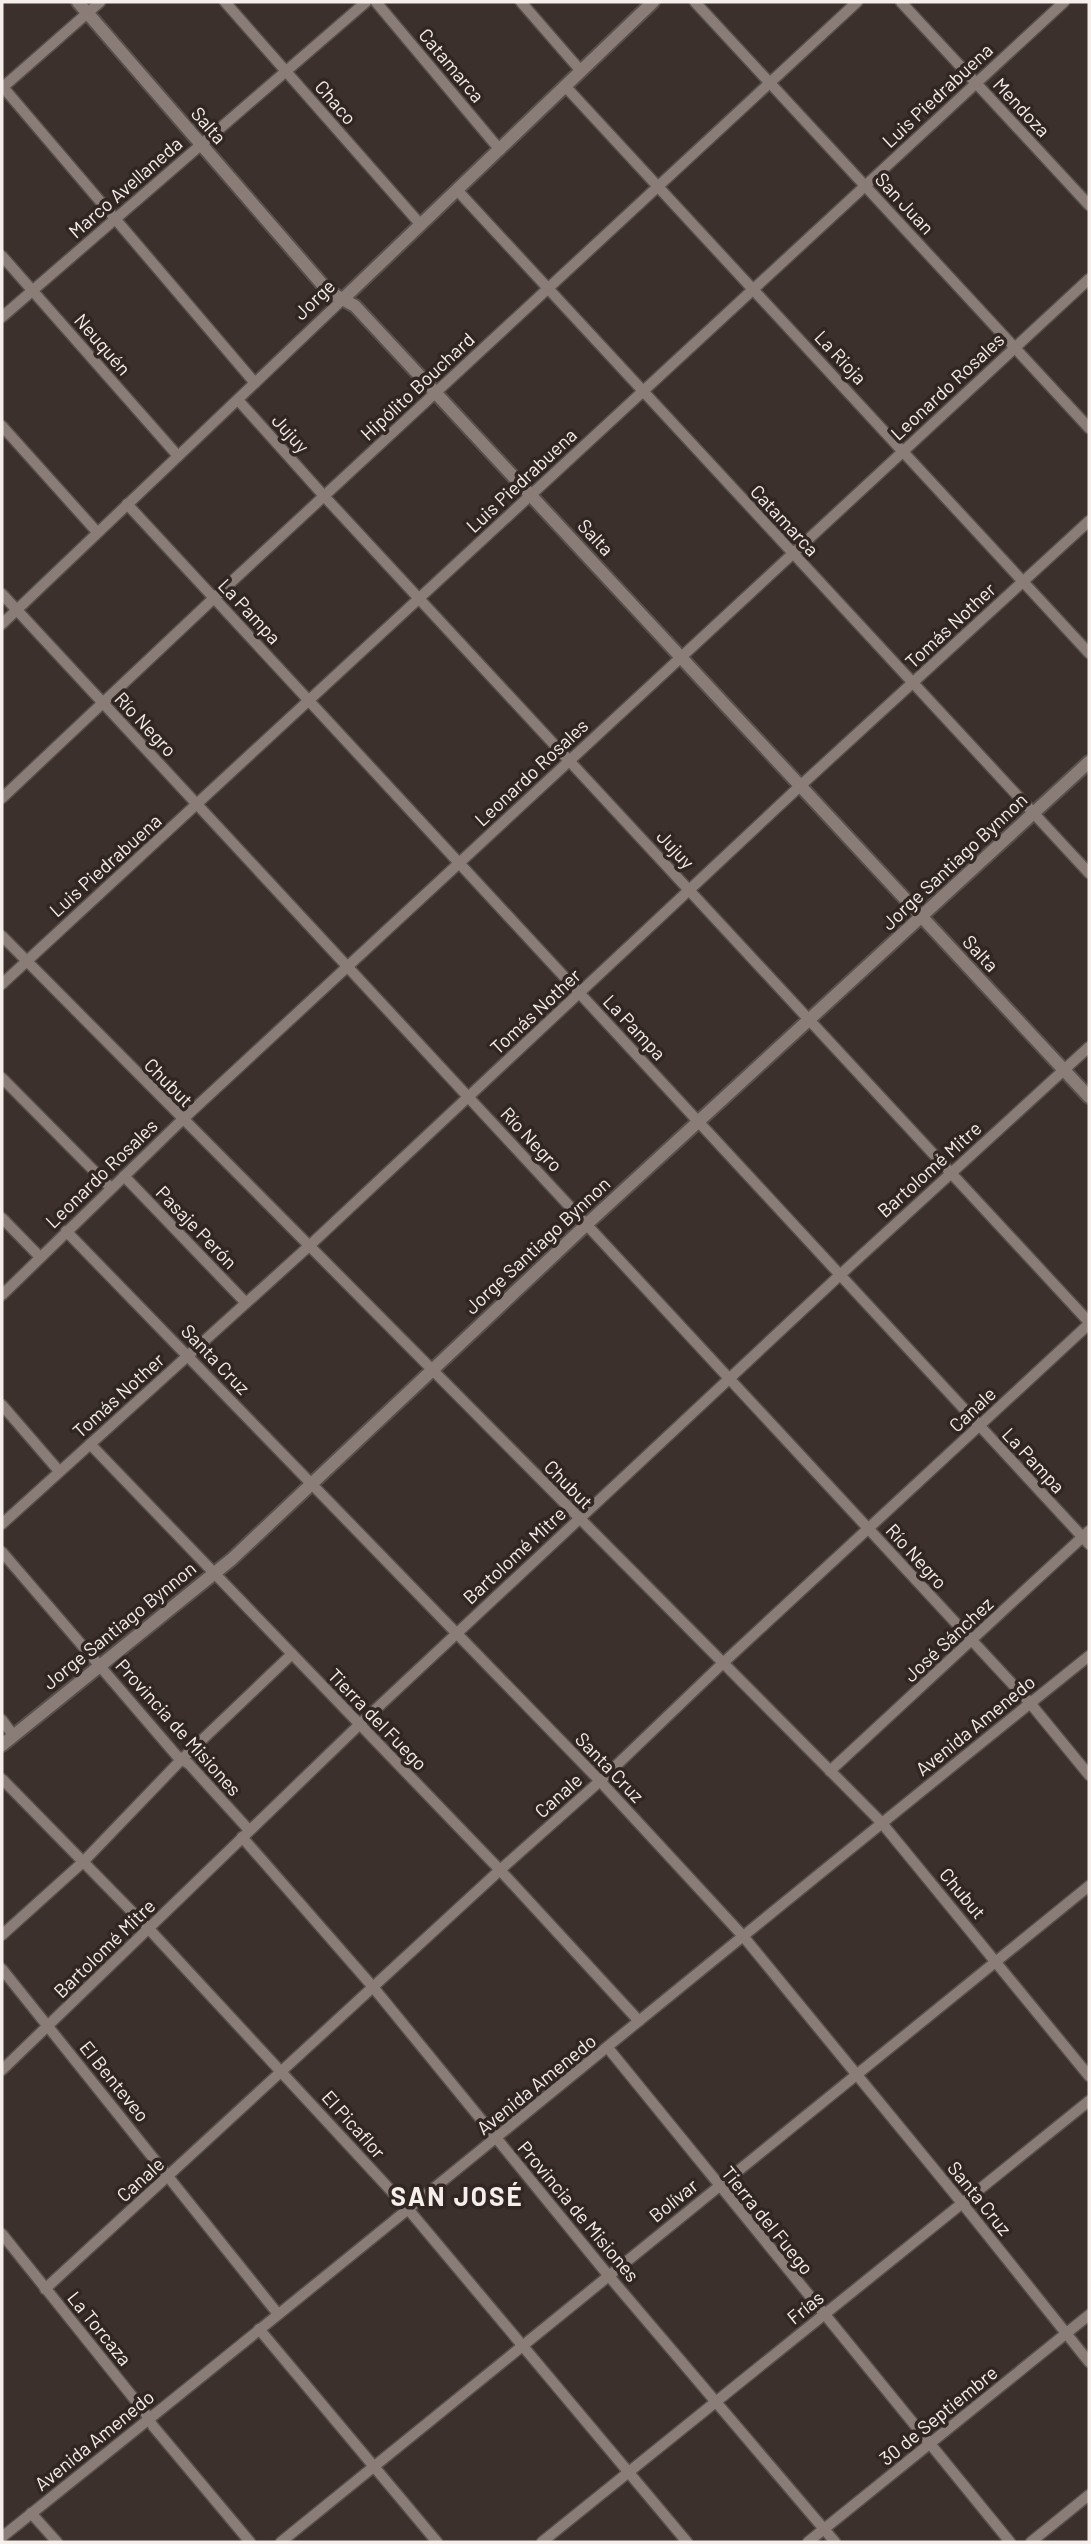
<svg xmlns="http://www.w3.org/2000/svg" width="1091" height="2544" viewBox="0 0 1091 2544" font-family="Barlow,sans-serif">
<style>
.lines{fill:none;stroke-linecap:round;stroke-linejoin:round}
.minor-casing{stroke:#59504c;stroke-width:13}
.tertiary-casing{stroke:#59504c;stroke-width:16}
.minor{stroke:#8a7d78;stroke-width:10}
.tertiary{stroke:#8a7d78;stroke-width:12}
.labels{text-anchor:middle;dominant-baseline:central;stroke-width:7;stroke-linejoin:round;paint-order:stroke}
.street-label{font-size:19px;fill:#f5eeeb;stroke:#312622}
.district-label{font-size:26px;font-weight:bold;letter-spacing:2px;fill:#f5eeeb;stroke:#312622}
</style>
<rect width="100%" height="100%" fill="#3b302c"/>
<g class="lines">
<defs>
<g id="minor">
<polyline points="225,2 421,225"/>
<polyline points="376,2 500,150"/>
<polyline points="521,2 581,71"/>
<polyline points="695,2 1089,428"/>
<polyline points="901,2 1089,205"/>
<polyline points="2,86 255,383"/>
<polyline points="565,86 1089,653"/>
<polyline points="2,88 100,2"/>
<polyline points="457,190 1089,873"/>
<polyline points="2,256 178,456"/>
<polyline points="2,317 366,2"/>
<polyline points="238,400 324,496 1089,1322"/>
<polyline points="2,426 97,532"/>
<polyline points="127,504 1089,1544"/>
<polyline points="2,594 1030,1703 1089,1775"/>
<polyline points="2,624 343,299"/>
<polyline points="2,798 214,598 857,2"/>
<polyline points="2,936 881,1822 1089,2076"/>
<polyline points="2,984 1064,2"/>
<polyline points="2,1078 111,1188"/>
<polyline points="124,1176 246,1303"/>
<polyline points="2,1218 40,1257"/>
<polyline points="66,1231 600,1781 743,1936 962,2203 1089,2362"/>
<polyline points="2,1295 182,1120 1089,279"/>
<polyline points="2,1405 59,1471"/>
<polyline points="90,1444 500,1870 639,2021"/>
<polyline points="2,1524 308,1247 799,787 1089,521"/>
<polyline points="2,1552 177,1756 189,1764 249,1830"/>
<polyline points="2,1720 13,1735"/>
<polyline points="830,1771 1089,1531"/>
<polyline points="2,1779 149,1929 408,2209 687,2542"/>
<polyline points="242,1837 373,1987 608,2275 835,2542"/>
<polyline points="2,1935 83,1862 182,1759 292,1654"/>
<polyline points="2,1969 278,2314"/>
<polyline points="608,2048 1010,2542"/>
<polyline points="2,2070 360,1724 840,1275 1089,1047"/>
<polyline points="2,2234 144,2411 153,2426 250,2542"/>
<polyline points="45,2289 500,1870 600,1781 723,1663 1089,1324"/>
<polyline points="259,2329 437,2542"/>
<polyline points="31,2513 57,2542"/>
<path d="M 2,2537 C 367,2246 725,1948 1089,1656"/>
<polyline points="281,2542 1089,1886"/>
<polyline points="542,2542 1089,2101"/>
<polyline points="808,2542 1089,2315"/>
<polyline points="1031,2542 1089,2495"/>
</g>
<g id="tertiary">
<polyline points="78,2 328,291 355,306 1089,1097"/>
<polyline points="343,299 653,2"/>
<polyline points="2,1745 232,1559 587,1224 1089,762"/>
</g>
</defs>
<use href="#minor" class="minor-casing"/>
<use href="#tertiary" class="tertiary-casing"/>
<use href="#minor" class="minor"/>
<use href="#tertiary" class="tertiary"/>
</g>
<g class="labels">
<g class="street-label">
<text transform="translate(452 65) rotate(50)">Catamarca</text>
<text transform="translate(937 95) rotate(-43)">Luis Piedrabuena</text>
<text transform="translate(336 102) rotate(49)">Chaco</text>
<text transform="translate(1022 107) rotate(47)">Mendoza</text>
<text transform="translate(209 125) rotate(49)">Salta</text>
<text transform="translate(125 187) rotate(-41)">Marco Avellaneda</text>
<text transform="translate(905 203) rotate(47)">San Juan</text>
<text transform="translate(314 299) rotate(-44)">Jorge</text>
<text transform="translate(103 344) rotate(49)">Neuquén</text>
<text transform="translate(841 357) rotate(47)">La Rioja</text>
<text transform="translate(417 386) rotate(-43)">Hipólito Bouchard</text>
<text transform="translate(947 386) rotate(-43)">Leonardo Rosales</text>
<text transform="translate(291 433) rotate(48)">Jujuy</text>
<text transform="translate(521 480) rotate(-43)">Luis Piedrabuena</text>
<text transform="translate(785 520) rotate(47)">Catamarca</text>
<text transform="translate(596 537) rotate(47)">Salta</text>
<text transform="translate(250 611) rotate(47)">La Pampa</text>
<text transform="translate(950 625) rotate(-43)">Tomás Nother</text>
<text transform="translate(146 724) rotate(47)">Río Negro</text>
<text transform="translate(531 772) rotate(-43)">Leonardo Rosales</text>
<text transform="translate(676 849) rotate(47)">Jujuy</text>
<text transform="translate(954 861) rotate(-43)">Jorge Santiago Bynnon</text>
<text transform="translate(105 865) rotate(-42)">Luis Piedrabuena</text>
<text transform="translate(981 953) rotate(47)">Salta</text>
<text transform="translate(535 1011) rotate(-43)">Tomás Nother</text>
<text transform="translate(635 1027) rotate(47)">La Pampa</text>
<text transform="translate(169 1082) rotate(45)">Chubut</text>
<text transform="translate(532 1139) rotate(47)">Río Negro</text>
<text transform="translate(929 1169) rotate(-42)">Bartolomé Mitre</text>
<text transform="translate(101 1173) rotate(-44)">Leonardo Rosales</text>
<text transform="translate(197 1227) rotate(46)">Pasaje Perón</text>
<text transform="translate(537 1245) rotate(-43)">Jorge Santiago Bynnon</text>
<text transform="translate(216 1359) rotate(46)">Santa Cruz</text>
<text transform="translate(118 1395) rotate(-42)">Tomás Nother</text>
<text transform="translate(972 1409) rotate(-43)">Canale</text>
<text transform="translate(1034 1460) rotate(47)">La Pampa</text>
<text transform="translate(569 1484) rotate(45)">Chubut</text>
<text transform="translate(514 1555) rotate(-43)">Bartolomé Mitre</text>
<text transform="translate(917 1556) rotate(48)">Río Negro</text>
<text transform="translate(119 1625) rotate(-39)">Jorge Santiago Bynnon</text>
<text transform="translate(948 1639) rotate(-43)">José Sánchez</text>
<text transform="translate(378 1719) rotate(46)">Tierra del Fuego</text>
<text transform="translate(975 1725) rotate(-39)">Avenida Amenedo</text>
<text transform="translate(179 1727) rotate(48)">Provincia de Misiones</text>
<text transform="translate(610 1767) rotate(46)">Santa Cruz</text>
<text transform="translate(558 1795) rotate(-42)">Canale</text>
<text transform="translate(963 1893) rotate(50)">Chubut</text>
<text transform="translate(104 1948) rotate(-44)">Bartolomé Mitre</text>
<text transform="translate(115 2081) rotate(51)">El Benteveo</text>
<text transform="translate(536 2084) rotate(-39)">Avenida Amenedo</text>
<text transform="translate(354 2124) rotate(48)">El Picaflor</text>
<text transform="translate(140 2179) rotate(-42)">Canale</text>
<text transform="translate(980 2198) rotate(51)">Santa Cruz</text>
<text transform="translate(673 2200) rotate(-39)">Bolívar</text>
<text transform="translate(579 2211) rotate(50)">Provincia de Misiones</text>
<text transform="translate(768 2220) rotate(51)">Tierra del Fuego</text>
<text transform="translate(805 2307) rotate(-39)">Frías</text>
<text transform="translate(100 2328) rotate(51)">La Torcaza</text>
<text transform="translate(938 2415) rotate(-39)">30 de Septiembre</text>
<text transform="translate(94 2440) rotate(-39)">Avenida Amenedo</text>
</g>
<g class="district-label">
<text x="457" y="2195">SAN JOSÉ</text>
</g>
</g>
<rect width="1091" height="2544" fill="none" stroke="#f5eeeb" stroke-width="7"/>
</svg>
